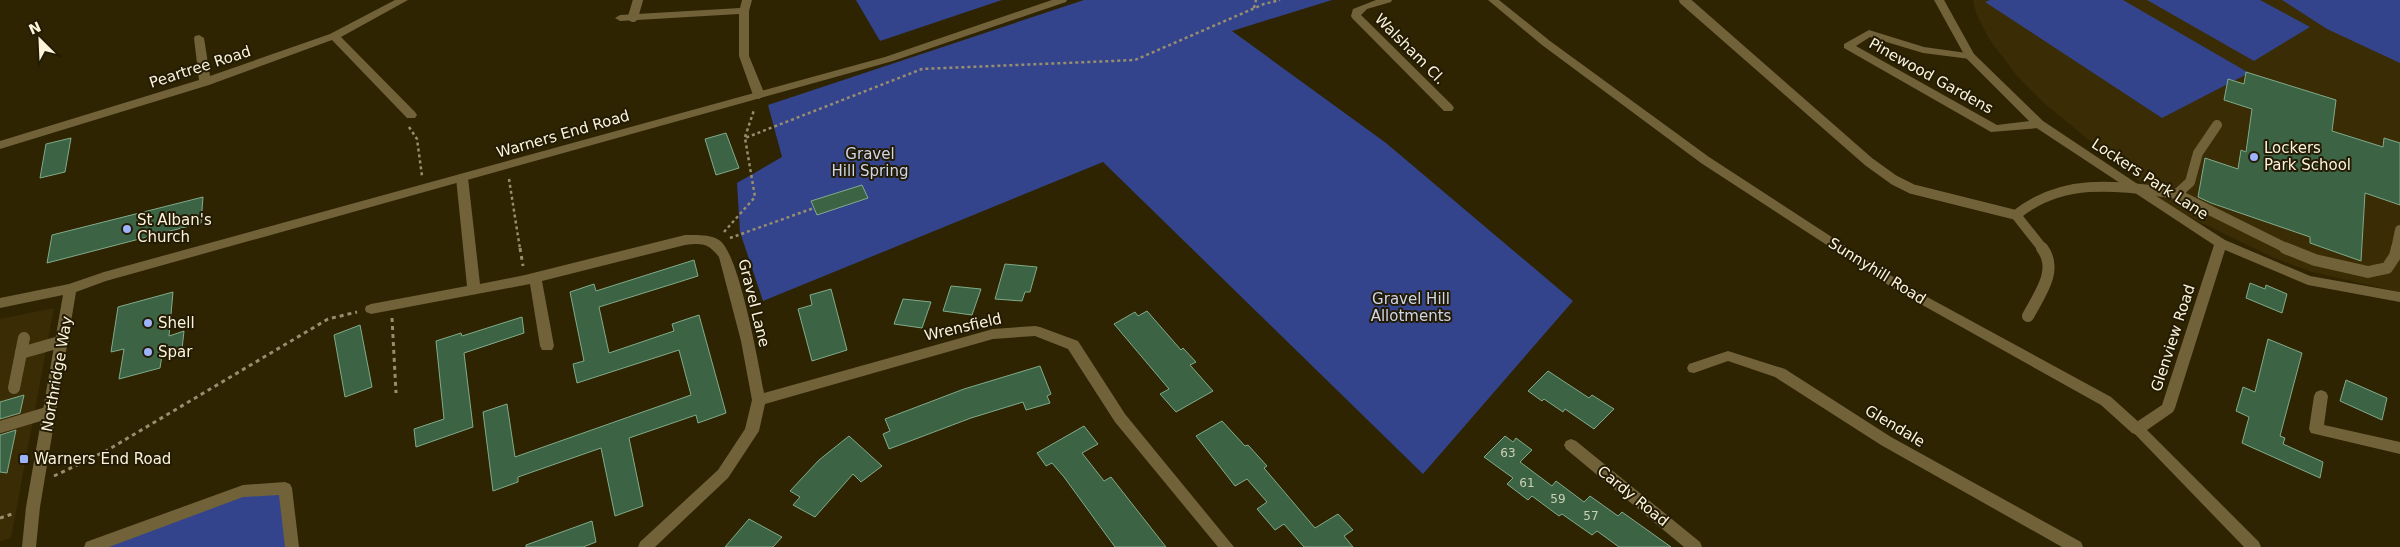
<svg xmlns="http://www.w3.org/2000/svg" width="2400" height="547" viewBox="0 0 2400 547" font-family="'DejaVu Sans',sans-serif">
<style>
.built{fill:#3a2c04}
.green{fill:#33448c}
.building{fill:#3b6344;stroke:#81ab8a}
.lines{fill:none;stroke-linecap:round;stroke-linejoin:round}
.path-far1{stroke:#978d6f;stroke-width:2.5;stroke-dasharray:3 3;stroke-linecap:butt}
.path{stroke:#978d6f;stroke-width:3;stroke-dasharray:4 4;stroke-linecap:butt}
.service-far1{stroke:#71623a;stroke-width:10}
.service{stroke:#71623a;stroke-width:12}
.minor{fill:#71623a;fill-rule:evenodd}
.tertiary{fill:#71623a;fill-rule:evenodd}
.poi-dot{fill:#9db4fd;stroke:#231b04;stroke-width:2}
.labels{text-anchor:middle;dominant-baseline:central;stroke-width:4;stroke-linejoin:round;paint-order:stroke}
.number-label{font-size:12px;fill:#ccd0b6}
.street-label{font-size:15px;fill:#fdf4dc;stroke:#231b04}
.poi-label{font-size:15px;fill:#fdf4dc;stroke:#231b04;text-anchor:start}
.park-label{font-size:15px;fill:#ced6ed;stroke:#231b04}
</style>
<rect width="100%" height="100%" fill="#2f2401"/>
<g class="built">
<polygon points="1973,0 2400,0 2400,292 2312,272 2274,258 2173,209 2045,104 2017,76 1989,39 1976,13"/>
<polygon points="54,308 11,538 0,541 0,319"/>
</g>
<g class="green">
<polygon points="856,0 1002,0 880,41"/>
<polygon points="1084,0 1332,0 1232,31 1386,143 1573,301 1423,474 1103,162 763,301 740,232 737,183 782,157 768,105"/>
<polygon points="1990,0 2123,0 2249,73 2162,118 1985,2"/>
<polygon points="2147,0 2260,0 2310,27 2254,61"/>
<polygon points="2282,0 2400,0 2400,63 2327,29"/>
<polygon points="285,488 292,547 91,547 243,491"/>
</g>
<g class="building">
<polygon points="2246,72 2336,100 2332,131 2383,147 2384,138 2400,143 2400,205 2365,193 2361,261 2310,243 2310,237 2211,203 2198,197 2205,158 2238,169 2241,150 2246,152 2252,109 2224,100 2228,79 2244,84"/>
<polygon points="726,133 739,168 716,175 705,139"/>
<polygon points="71,138 65,172 40,178 46,144"/>
<polygon points="862,185 868,198 817,215 811,201"/>
<polygon points="203,197 201,223 47,263 52,235"/>
<polygon points="694,260 698,276 599,307 609,353 674,331 672,324 699,315 726,413 698,423 696,415 629,438 643,506 615,516 601,448 518,477 518,482 493,491 483,412 507,404 515,457 691,395 679,350 577,383 573,364 584,361 570,292 594,284 596,291"/>
<polygon points="1005,264 1037,267 1030,292 1025,292 1022,301 995,299"/>
<polygon points="2250,283 2265,289 2266,285 2287,294 2282,313 2246,298"/>
<polygon points="951,286 981,289 972,315 943,311"/>
<polygon points="831,289 847,350 812,361 798,309 812,305 810,295"/>
<polygon points="173,292 169,336 184,331 182,349 162,355 160,368 119,379 124,349 111,352 118,307"/>
<polygon points="903,299 931,302 922,328 894,324"/>
<polygon points="1147,311 1181,350 1183,348 1196,362 1190,365 1213,391 1176,412 1160,394 1169,389 1114,324 1135,312 1138,316"/>
<polygon points="522,317 524,333 464,353 473,427 416,447 414,429 444,419 436,341 461,333 462,336"/>
<polygon points="360,325 372,387 345,397 334,335"/>
<polygon points="2268,339 2302,353 2280,436 2285,438 2283,444 2323,462 2320,478 2242,443 2249,417 2236,411 2243,387 2255,392"/>
<polygon points="1040,366 1051,394 1047,396 1050,403 1026,410 1023,402 971,418 889,449 883,434 890,431 885,419 964,389"/>
<polygon points="1548,371 1589,398 1592,395 1614,409 1594,429 1565,409 1563,412 1544,399 1542,401 1528,391"/>
<polygon points="2346,380 2387,398 2382,420 2340,401"/>
<polygon points="24,395 20,413 0,419 0,402"/>
<polygon points="1222,421 1245,446 1248,445 1267,466 1264,468 1315,528 1338,514 1353,530 1344,536 1353,547 1304,547 1284,524 1275,530 1257,509 1267,502 1247,479 1235,486 1196,436"/>
<polygon points="1084,426 1098,444 1082,453 1104,481 1111,477 1166,547 1115,547 1064,477 1052,463 1046,466 1037,453"/>
<polygon points="16,430 7,473 0,472 0,435"/>
<polygon points="849,436 882,466 861,482 853,474 815,517 793,505 800,497 790,491 819,460"/>
<polygon points="1505,436 1513,442 1516,438 1532,450 1520,462 1552,486 1556,481 1584,502 1590,496 1618,516 1622,512 1671,547 1619,547 1597,531 1592,535 1562,514 1559,516 1532,496 1528,500 1507,484 1513,478 1484,457"/>
<polygon points="749,519 782,537 773,547 725,547"/>
<polygon points="592,521 596,542 583,547 526,547 526,545"/>
</g>
<g class="lines">
<g class="path-far1">
<polyline points="1254,8 1256,0"/>
<polyline points="409,127 417,139 422,176"/>
<polyline points="745,137 754,110"/>
<polyline points="509,179 520,249"/>
<polyline points="724,232 755,197 745,138 922,69 1135,60 1264,4 1280,0"/>
<polyline points="730,238 814,208"/>
</g>
<g class="path">
<polyline points="520,248 523,266"/>
<polyline points="392,318 396,393"/>
<polyline points="54,476 106,451 328,319 357,312"/>
<polyline points="0,518 12,514"/>
</g>
<g class="service-far1">
<polyline points="1684,0 1869,162 1894,180 1912,189 2016,215"/>
<polyline points="633,17 638,0"/>
<polyline points="2177,194 2288,249"/>
<path d="M 2043,249 L 2016,215 C 2064,176 2119,186 2177,194 L 2190,182 L 2198,153 L 2217,125"/>
<polyline points="2396,249 2400,230"/>
</g>
<g class="service">
<polyline points="2285,248 2315,260 2368,272 2387,268 2395,256 2397,248"/>
<path d="M 2028,316 C 2039,295 2059,270 2042,248"/>
<polyline points="21,353 63,341"/>
<polyline points="14,388 24,338"/>
<polyline points="0,427 50,412"/>
</g>
<g class="minor">
<polygon points="395,0 408,0 341,37 415,112 417,115 415,118 407,118 332,40 209,85 0,149 0,141 199,80 194,38 195,36 199,35 204,38 210,76 330,34"/>
<polygon points="742,0 752,0 749,11 749,56 765,95 759,99 753,95 739,56 739,14 620,21 615,18 620,15 740,8"/>
<polygon points="1376,0 1392,0 1391,2 1367,9 1361,15 1452,105 1454,108 1452,111 1444,111 1352,18 1351,16 1353,9"/>
<polygon points="1488,0 1499,0 1550,41 1709,157 1907,286 2111,397 2142,425 2144,429 2142,433 2137,435 2132,433 2101,405 1899,292 1701,163 1542,45"/>
<polygon points="1869,30 1924,47 1974,54 1975,56 1974,58 1970,59 1923,53 1870,37 1856,46 1997,125 2039,120 2045,124 2039,128 1991,132 1844,48 1844,44"/>
<path d="M 462,174 L 468,178 L 480,284 L 525,275 L 685,235 C 695,235 710,234 719,240 C 739,252 759,366 764,393 L 993,329 L 1035,326 L 1040,327 L 1078,341 L 1125,414 L 1234,547 L 1218,547 L 1115,422 L 1068,349 L 1035,336 L 993,339 L 765,404 L 759,431 L 728,478 L 655,547 L 638,547 L 640,542 L 718,470 L 745,429 L 752,400 L 741,341 L 719,257 C 708,243 702,243 685,245 L 542,281 L 554,346 L 552,350 L 542,350 L 540,346 L 530,284 L 371,314 L 366,312 L 365,309 L 366,306 L 371,304 L 467,286 L 456,178 Z"/>
<polygon points="1728,351 1785,369 1891,437 2081,542 2083,547 2062,547 1881,445 1775,377 1728,361 1694,373 1689,372 1687,368 1689,364"/>
<polygon points="2321,390 2326,392 2328,396 2324,425 2400,442 2400,454 2311,433 2309,429 2314,396 2316,392"/>
<polygon points="1571,439 1576,441 1700,542 1702,547 1684,547 1566,449 1564,445 1566,441"/>
<polygon points="285,482 290,484 292,488 299,547 285,547 279,495 243,497 109,547 84,547 86,542 243,485"/>
</g>
<g class="tertiary">
<polygon points="1052,0 1067,0 1066,2 893,61 106,281 76,292 40,507 36,547 22,547 26,507 63,295 0,308 0,298 69,284 104,272 885,57"/>
<polygon points="1934,0 1944,0 1974,54 2043,121 2139,185 2225,240 2310,276 2400,292 2400,302 2308,285 2225,250 2175,408 2173,412 2147,430 2259,542 2261,547 2244,547 2130,429 2132,425 2162,405 2214,245 2035,127 1966,58"/>
</g>
</g>
<g class="poi-dot">
<circle cx="2254" cy="157" r="5"/>
<circle cx="127" cy="229" r="5"/>
<circle cx="148" cy="323" r="5"/>
<circle cx="148" cy="352" r="5"/>
<rect x="19" y="454" width="10" height="10" rx="2.5"/>
</g>
<g class="labels">
<g class="number-label">
<text x="1508" y="453">63</text>
<text x="1527" y="483">61</text>
<text x="1558" y="499">59</text>
<text x="1591" y="516">57</text>
</g>
<g class="street-label">
<text transform="translate(1410 49) rotate(45)">Walsham Cl.</text>
<text transform="translate(200 67) rotate(-18)">Peartree Road</text>
<text transform="translate(1931 76) rotate(29)">Pinewood Gardens</text>
<text transform="translate(563 134) rotate(-16)">Warners End Road</text>
<text transform="translate(2150 179) rotate(33)">Lockers Park Lane</text>
<text transform="translate(1877 271) rotate(32)">Sunnyhill Road</text>
<text transform="translate(754 303) rotate(76)">Gravel Lane</text>
<text transform="translate(963 327) rotate(-13)">Wrensfield</text>
<text transform="translate(2173 338) rotate(-72)">Glenview Road</text>
<text transform="translate(57 374) rotate(-80)">Northridge Way</text>
<text transform="translate(1895 426) rotate(31)">Glendale</text>
<text transform="translate(1633 496) rotate(39)">Cardy Road</text>
</g>
<g class="poi-label">
<text x="2264" y="148">Lockers<tspan x="2264" dy="17">Park School</tspan></text>
<text x="137" y="220">St Alban's<tspan x="137" dy="17">Church</tspan></text>
<text x="158" y="323">Shell</text>
<text x="158" y="352">Spar</text>
<text x="34" y="459">Warners End Road</text>
</g>
<g class="park-label">
<text x="870" y="154">Gravel<tspan x="870" dy="17">Hill Spring</tspan></text>
<text x="1411" y="299">Gravel Hill<tspan x="1411" dy="17">Allotments</tspan></text>
</g>
</g>
<g transform="translate(40 40) rotate(336)" stroke="#231b04" stroke-width="4" paint-order="stroke">
<path d="M0-4L9 19L0 12L-9 19Z" fill="#fdf4dc"/>
<text y="-8" font-size="14" font-weight="bold" text-anchor="middle" fill="#fdf4dc">N</text>
</g>
</svg>
